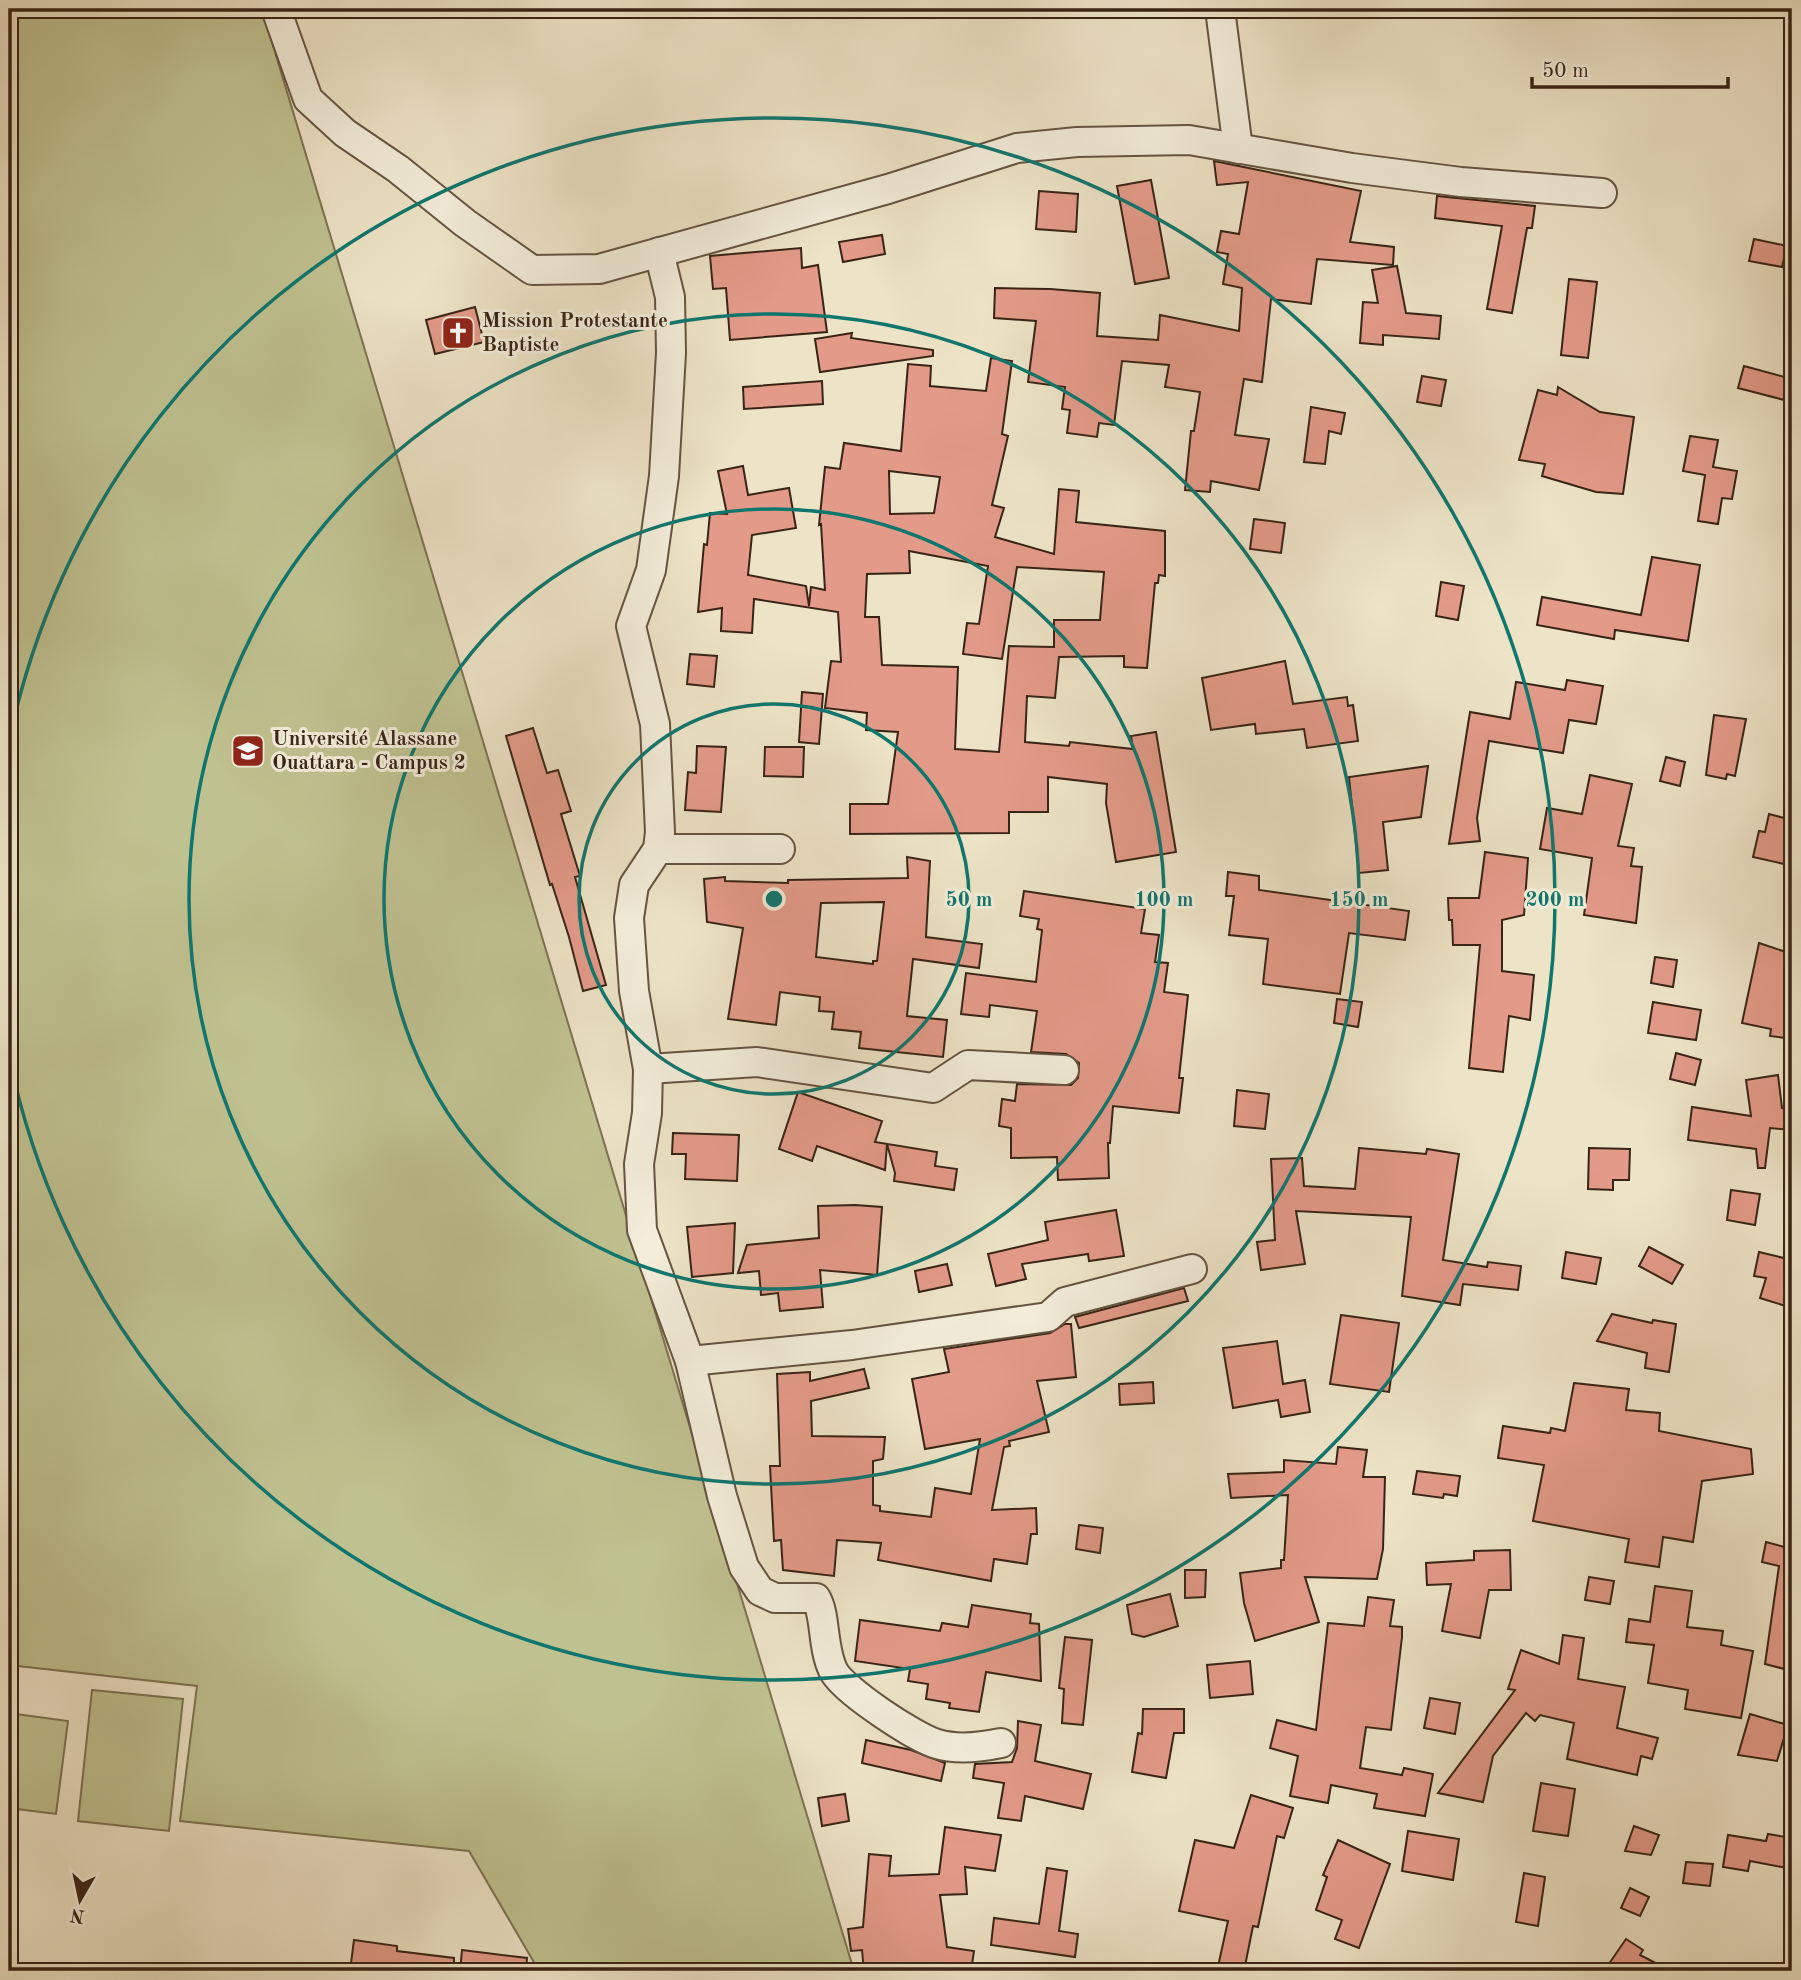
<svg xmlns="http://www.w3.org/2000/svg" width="1801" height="1980" viewBox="0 0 1801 1980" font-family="'Old Standard TT',serif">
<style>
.green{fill:#c0c190;stroke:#7c7252;stroke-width:2}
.building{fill:#e39a89;stroke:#382415;stroke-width:2;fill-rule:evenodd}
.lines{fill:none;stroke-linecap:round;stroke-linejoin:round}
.minor-casing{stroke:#655441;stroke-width:32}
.minor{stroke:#f3edda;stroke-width:28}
.ring{fill:none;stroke:#0f766e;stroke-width:3.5}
.labels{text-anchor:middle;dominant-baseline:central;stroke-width:6;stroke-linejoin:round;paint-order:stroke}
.poi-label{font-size:21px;font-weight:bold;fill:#382415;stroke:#f3edda;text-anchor:start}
.centre{fill:#0f766e;stroke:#f3edda;stroke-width:3.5}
.ring-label{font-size:21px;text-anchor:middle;font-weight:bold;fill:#0f766e;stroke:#f3edda;stroke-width:6;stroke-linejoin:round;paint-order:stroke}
</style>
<rect width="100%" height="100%" fill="#ede3c6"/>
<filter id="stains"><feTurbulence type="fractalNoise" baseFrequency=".00286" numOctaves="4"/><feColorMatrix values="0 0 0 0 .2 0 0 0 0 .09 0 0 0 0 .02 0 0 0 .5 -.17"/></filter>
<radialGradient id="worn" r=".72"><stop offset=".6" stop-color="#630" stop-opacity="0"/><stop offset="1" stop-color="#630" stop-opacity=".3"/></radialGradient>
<g class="green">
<polygon points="9,9 262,9 854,1971 539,1971 469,1851 180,1821 197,1686 9,1665"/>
<polygon points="92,1690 183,1699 169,1831 78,1821"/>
<polygon points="9,1713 68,1721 56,1814 9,1808"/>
</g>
<g class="building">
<polygon points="1214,161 1361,191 1350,242 1394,247 1393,265 1317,259 1311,304 1271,299 1262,382 1244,379 1235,435 1269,439 1259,490 1211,481 1210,492 1185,490 1191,431 1194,431 1200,392 1165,387 1169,365 1122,361 1114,425 1099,423 1097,437 1067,433 1070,410 1062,409 1065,387 1028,382 1036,321 994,318 995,288 1050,289 1100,293 1097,336 1158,340 1160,315 1239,331 1242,288 1223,284 1228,254 1217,252 1221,231 1239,234 1248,182 1217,185"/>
<polygon points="1151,180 1169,278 1135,284 1117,186"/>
<polygon points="1039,191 1078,194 1076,232 1036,229"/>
<polygon points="1437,196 1535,206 1532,228 1527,228 1512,313 1487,309 1502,226 1435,218"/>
<polygon points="882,235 885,254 843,262 839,242"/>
<polygon points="1754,239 1787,246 1782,267 1749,261"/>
<polygon points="801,248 802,268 818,265 827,332 730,340 726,288 713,289 710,256"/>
<polygon points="1397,266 1406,313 1441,316 1439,339 1383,335 1383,345 1360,343 1363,302 1378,303 1372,270"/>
<polygon points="1569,279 1597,282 1588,358 1561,355"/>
<polygon points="475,307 484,342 435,354 426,320"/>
<polygon points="852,333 851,338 933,350 933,356 820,372 815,339"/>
<path d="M 991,358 L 1012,361 L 1002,434 L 1008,436 L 992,505 L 1004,508 L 995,537 L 1054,554 L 1059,489 L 1079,491 L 1076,522 L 1165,531 L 1165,576 L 1159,575 L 1158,583 L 1155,583 L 1147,668 L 1124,667 L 1124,656 L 1059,657 L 1055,698 L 1027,696 L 1025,742 L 1069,746 L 1070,742 L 1133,749 L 1131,736 L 1156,732 L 1176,852 L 1116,862 L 1106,803 L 1107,784 L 1048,777 L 1048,812 L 1009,812 L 1009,833 L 850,834 L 850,804 L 888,804 L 898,732 L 866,730 L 867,713 L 825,708 L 831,661 L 841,662 L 838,612 L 754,599 L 752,633 L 721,631 L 722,608 L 698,612 L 704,544 L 707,545 L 710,513 L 727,514 L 718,471 L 743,466 L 748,495 L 789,488 L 796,528 L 752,535 L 748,575 L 806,586 L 809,606 L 811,587 L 825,590 L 821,524 L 819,525 L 825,467 L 840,469 L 844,443 L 901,451 L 908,364 L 931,366 L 930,386 L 986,391 ZM 889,471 L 940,477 L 934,513 L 890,514 ZM 909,551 L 988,566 L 979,624 L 967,623 L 963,654 L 1002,659 L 1017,567 L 1104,572 L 1100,620 L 1054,620 L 1054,647 L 1009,646 L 999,752 L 955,749 L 958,667 L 882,665 L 879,617 L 865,617 L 867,574 L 910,573 Z"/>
<polygon points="1744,366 1792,379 1792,402 1738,388"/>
<polygon points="1422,376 1446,380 1441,406 1417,402"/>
<polygon points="822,381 823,404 744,409 743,387"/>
<polygon points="1558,387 1600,412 1634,417 1623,494 1596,492 1542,476 1545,464 1519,460 1538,390 1557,395"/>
<polygon points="1311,407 1345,413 1341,434 1329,431 1325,464 1304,462"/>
<polygon points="1690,436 1718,440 1713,467 1737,471 1732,499 1722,498 1718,524 1698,521 1705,475 1683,471"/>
<polygon points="1254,519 1285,523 1281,553 1250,549"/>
<polygon points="1652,557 1700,565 1688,641 1615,630 1614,639 1537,625 1542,597 1641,615"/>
<polygon points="1441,582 1464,586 1458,620 1436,616"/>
<polygon points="690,654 717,656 714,687 687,684"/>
<polygon points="1285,661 1293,704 1347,697 1348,706 1353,705 1358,741 1307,748 1304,729 1256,734 1255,724 1211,730 1202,678"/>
<polygon points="1567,680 1603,686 1596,724 1569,720 1563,753 1489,741 1477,818 1480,841 1449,844 1470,712 1510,719 1516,682 1565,690"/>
<polygon points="802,692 823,694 819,744 799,742"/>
<polygon points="1714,715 1746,719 1735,776 1727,774 1726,779 1706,775"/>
<polygon points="533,728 547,773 558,770 571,811 561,814 580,876 575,877 606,985 583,991 569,937 552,884 550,885 506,736"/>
<polygon points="697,746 726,747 721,812 685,810 688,772 696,773"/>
<polygon points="765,747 804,747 803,777 764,776"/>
<polygon points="1666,757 1685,762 1680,786 1660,781"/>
<polygon points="1428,766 1421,817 1383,822 1388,870 1359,873 1349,777"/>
<polygon points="1590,775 1632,784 1618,846 1634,848 1631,866 1642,867 1636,923 1584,915 1592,858 1540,849 1547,808 1582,814"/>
<polygon points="1769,814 1792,820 1784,864 1753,857 1759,831 1765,832"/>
<polygon points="1485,852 1528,858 1524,915 1502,920 1502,971 1534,975 1530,1020 1509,1016 1503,1072 1469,1068 1480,945 1453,945 1452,920 1449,920 1448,898 1479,898"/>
<path d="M 907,857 L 930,861 L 926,937 L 982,944 L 979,968 L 913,959 L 907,1016 L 947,1020 L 943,1057 L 859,1048 L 861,1032 L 832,1029 L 834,1012 L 819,1011 L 820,997 L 780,992 L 776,1025 L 728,1019 L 743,928 L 707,922 L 704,879 L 725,877 L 725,881 L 788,883 L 788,880 L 908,878 ZM 884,902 L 877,961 L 873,961 L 873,964 L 816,957 L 821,903 Z"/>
<polygon points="1228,872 1259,876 1259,890 1409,911 1405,940 1349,933 1340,994 1263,984 1268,939 1229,935 1234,896 1226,896"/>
<polygon points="1024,891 1145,909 1141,933 1159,935 1155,962 1168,963 1164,992 1188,995 1179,1078 1183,1078 1179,1113 1113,1106 1110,1143 1108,1143 1109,1178 1058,1180 1057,1157 1011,1158 1011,1128 999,1126 1002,1099 1015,1101 1017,1084 1071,1085 1078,1078 1079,1063 1066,1054 1031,1052 1037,1011 990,1005 989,1017 961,1014 966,973 1036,982 1042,930 1037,929 1039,919 1020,916"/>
<polygon points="1759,943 1792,954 1792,1039 1770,1036 1771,1029 1742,1023"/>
<polygon points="1655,957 1677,960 1673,987 1651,983"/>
<polygon points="1337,999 1362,1002 1358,1027 1334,1023"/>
<polygon points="1653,1002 1701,1010 1696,1040 1648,1033"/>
<polygon points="1676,1053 1701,1060 1695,1085 1670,1079"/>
<polygon points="1778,1075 1782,1108 1792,1109 1792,1130 1770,1128 1765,1168 1758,1168 1756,1149 1688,1140 1692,1107 1751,1116 1746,1080"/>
<polygon points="1237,1090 1269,1094 1265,1129 1234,1126"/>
<polygon points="798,1092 882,1121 875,1142 937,1152 935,1166 957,1169 954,1190 894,1181 895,1173 887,1144 885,1170 817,1146 812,1161 779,1149"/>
<polygon points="673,1133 739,1135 737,1181 685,1179 686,1154 672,1154"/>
<polygon points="1359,1148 1426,1154 1427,1149 1459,1154 1443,1260 1487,1267 1488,1262 1521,1266 1518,1290 1463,1284 1460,1305 1402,1296 1411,1217 1296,1211 1305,1264 1261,1270 1257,1242 1275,1240 1271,1159 1302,1158 1304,1186 1355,1189"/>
<polygon points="1589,1148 1630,1149 1629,1180 1613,1180 1613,1190 1588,1189"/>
<polygon points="1731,1190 1760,1194 1755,1225 1727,1220"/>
<polygon points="855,1205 882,1207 877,1275 820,1270 823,1307 780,1311 778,1293 761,1295 759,1271 738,1273 747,1245 819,1238 818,1206"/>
<polygon points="1116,1210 1124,1256 1089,1261 1088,1254 1022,1264 1026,1279 996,1286 988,1254 1048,1240 1045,1222"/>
<polygon points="735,1223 733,1273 692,1277 687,1227"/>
<polygon points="1649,1247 1683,1265 1672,1284 1639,1266"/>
<polygon points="1566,1252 1601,1258 1596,1284 1562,1278"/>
<polygon points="1759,1252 1792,1260 1792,1308 1760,1298 1766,1278 1754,1276"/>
<polygon points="947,1264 952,1285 919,1292 915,1271"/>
<polygon points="1184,1288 1188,1301 1079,1328 1075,1317"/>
<polygon points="1612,1314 1652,1323 1653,1320 1676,1324 1669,1372 1645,1368 1647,1353 1597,1341"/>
<polygon points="1341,1315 1399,1323 1389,1392 1330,1384"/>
<polygon points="1065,1324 1071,1324 1076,1377 1037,1381 1049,1432 1009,1441 1010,1446 1004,1447 992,1510 1036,1508 1037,1534 1031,1534 1027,1564 994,1559 991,1581 878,1560 881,1543 837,1540 834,1576 783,1570 781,1540 774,1541 770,1466 780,1466 777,1374 810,1372 810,1381 864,1369 869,1388 811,1401 812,1436 885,1437 883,1459 873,1461 873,1505 880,1506 880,1511 931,1517 935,1488 971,1494 980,1439 925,1449 912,1379 949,1372 944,1349 1050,1333"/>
<polygon points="1277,1341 1283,1384 1305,1380 1310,1412 1281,1417 1278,1400 1233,1408 1223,1348"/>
<polygon points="1153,1382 1154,1403 1120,1405 1119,1384"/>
<polygon points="1574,1383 1629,1389 1626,1410 1660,1413 1659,1431 1751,1449 1753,1474 1702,1481 1693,1542 1663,1537 1659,1567 1625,1562 1629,1539 1533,1521 1544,1465 1498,1458 1503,1426 1550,1433 1551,1428 1565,1431"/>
<polygon points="1338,1447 1367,1450 1363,1477 1385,1477 1383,1549 1377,1579 1305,1577 1319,1622 1255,1641 1244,1603 1240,1573 1281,1568 1281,1560 1284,1560 1288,1495 1231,1498 1228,1474 1284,1472 1284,1460 1336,1464"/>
<polygon points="1417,1471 1460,1476 1457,1496 1444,1494 1443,1498 1413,1494"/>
<polygon points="1079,1525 1103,1528 1100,1553 1076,1549"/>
<polygon points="1766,1542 1792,1549 1792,1671 1765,1664 1779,1566 1762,1562"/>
<polygon points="1510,1550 1511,1590 1489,1590 1480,1638 1442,1631 1451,1584 1427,1585 1426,1563 1474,1560 1474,1551"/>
<polygon points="1185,1570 1206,1570 1205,1597 1185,1598"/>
<polygon points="1589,1577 1614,1581 1610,1604 1585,1600"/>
<polygon points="1655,1586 1692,1591 1687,1627 1723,1631 1721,1645 1753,1651 1741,1718 1685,1709 1688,1690 1648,1683 1654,1645 1626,1642 1629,1619 1650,1622"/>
<polygon points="1170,1594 1178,1626 1144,1637 1132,1634 1127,1605"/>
<polygon points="1368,1597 1394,1600 1390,1626 1402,1627 1402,1637 1391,1730 1366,1727 1360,1768 1402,1775 1404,1768 1433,1774 1425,1816 1374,1808 1377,1794 1331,1785 1328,1803 1290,1796 1298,1756 1270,1748 1277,1720 1316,1730 1328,1623 1364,1626"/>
<polygon points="972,1605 1031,1614 1030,1623 1039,1624 1041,1681 986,1672 979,1712 949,1708 950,1703 926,1699 928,1684 908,1681 910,1669 855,1661 860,1620 940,1631 942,1623 968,1627"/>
<polygon points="1563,1635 1584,1638 1578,1679 1625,1687 1617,1728 1658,1738 1652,1759 1641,1756 1637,1775 1567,1759 1574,1723 1540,1715 1535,1721 1526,1713 1493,1756 1483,1802 1438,1793 1515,1690 1508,1689 1521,1650 1559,1664"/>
<polygon points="1065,1637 1092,1640 1083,1725 1062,1723 1064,1689 1059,1688"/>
<polygon points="1250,1661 1253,1694 1210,1698 1207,1665"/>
<polygon points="1430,1698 1460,1703 1455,1734 1424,1728"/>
<polygon points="1143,1709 1184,1709 1184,1733 1174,1733 1166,1778 1132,1772 1138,1733 1142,1734"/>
<polygon points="1750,1714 1788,1725 1777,1761 1738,1755"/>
<polygon points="1018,1721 1041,1725 1035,1761 1091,1774 1083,1809 1025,1796 1021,1821 998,1818 1004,1783 973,1778 975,1764 1012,1762 1017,1748"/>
<polygon points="866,1740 911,1750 945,1763 941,1781 862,1763"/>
<polygon points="1541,1783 1575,1789 1568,1836 1533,1831"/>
<polygon points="845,1794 849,1821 822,1826 818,1798"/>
<polygon points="1251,1795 1293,1808 1284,1838 1277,1836 1258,1927 1253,1926 1244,1971 1217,1971 1228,1921 1179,1911 1195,1840 1234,1848"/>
<polygon points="1634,1826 1659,1835 1651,1855 1625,1851"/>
<polygon points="945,1827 1001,1835 995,1871 965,1867 967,1894 940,1895 947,1947 974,1951 971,1971 864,1971 862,1950 851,1951 848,1929 863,1927 869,1854 891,1856 889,1876 939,1874"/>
<polygon points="1408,1831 1459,1839 1453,1880 1402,1871"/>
<polygon points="1768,1834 1792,1838 1792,1869 1750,1861 1748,1871 1723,1867 1728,1835 1766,1841"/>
<polygon points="1338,1840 1390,1864 1359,1948 1335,1939 1342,1920 1316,1910 1327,1877 1323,1875"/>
<polygon points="1686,1862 1713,1864 1710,1886 1683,1883"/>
<polygon points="1047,1868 1067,1871 1059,1931 1078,1934 1075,1957 991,1945 994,1918 1039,1924"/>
<polygon points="1524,1873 1545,1877 1538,1926 1516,1922"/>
<polygon points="1630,1888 1649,1897 1640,1916 1621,1908"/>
<polygon points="1626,1939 1643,1950 1640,1955 1671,1971 1604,1971"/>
<polygon points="354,1940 397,1946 397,1951 454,1958 454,1971 350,1971"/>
<polygon points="462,1950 527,1958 526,1971 460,1971"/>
</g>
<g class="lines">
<defs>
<g id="minor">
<polyline points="276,9 308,99 345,133 398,169 465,223 532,270 599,269 888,189 1017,148 1077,142 1189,140 1352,168 1461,182 1602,193"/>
<polyline points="1220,9 1238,149"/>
<path d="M 659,252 L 670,297 L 671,353 L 664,476 L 651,570 L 631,626 L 655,724 L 660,832 L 658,849 L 634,885 L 629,918 L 634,991 L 648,1069 L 647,1113 L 639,1164 L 642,1230 L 690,1361 L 722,1496 L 744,1567 L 760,1591 L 775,1598 L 816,1598 C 826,1615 822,1647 833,1670 C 842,1690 916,1738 937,1744 C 957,1750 982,1747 1001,1743"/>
<polyline points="658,849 780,849"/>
<polyline points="648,1069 757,1062 933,1088 968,1065 1064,1070"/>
<polyline points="690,1361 852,1345 1048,1317 1065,1302 1192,1269"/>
</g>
</defs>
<use href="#minor" class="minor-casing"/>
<use href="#minor" class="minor"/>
</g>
<g class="ring">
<circle cx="774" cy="899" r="195"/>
<circle cx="774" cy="899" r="390"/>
<circle cx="774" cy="899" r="585"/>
<path d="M10 737A781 781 0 1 1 10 1061"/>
</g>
<defs>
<symbol id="church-square" viewBox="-11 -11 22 22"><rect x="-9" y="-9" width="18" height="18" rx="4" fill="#8f2418" stroke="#f3edda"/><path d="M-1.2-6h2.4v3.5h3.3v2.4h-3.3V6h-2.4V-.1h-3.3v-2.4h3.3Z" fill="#fff"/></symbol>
<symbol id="university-square" viewBox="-11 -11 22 22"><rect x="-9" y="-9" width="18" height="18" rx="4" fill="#8f2418" stroke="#f3edda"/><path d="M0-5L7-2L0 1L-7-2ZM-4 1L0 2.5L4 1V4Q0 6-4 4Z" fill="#fff"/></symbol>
</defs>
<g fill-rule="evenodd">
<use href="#church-square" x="439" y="314" width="38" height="38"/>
<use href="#university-square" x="229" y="732" width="38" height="38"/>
</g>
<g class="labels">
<g class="poi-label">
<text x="482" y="321">Mission Protestante<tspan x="482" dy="24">Baptiste</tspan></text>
<text x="272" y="739">Université Alassane<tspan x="272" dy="24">Ouattara - Campus 2</tspan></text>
</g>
</g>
<circle cx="774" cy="899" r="10" class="centre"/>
<g class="ring-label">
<text x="969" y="906">50 m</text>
<text x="1164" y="906">100 m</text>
<text x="1359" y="906">150 m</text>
<text x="1555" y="906">200 m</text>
</g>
<rect width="1801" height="1980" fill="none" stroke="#ede3c6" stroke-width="35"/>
<rect x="10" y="10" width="1780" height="1959" fill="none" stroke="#382415" stroke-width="3.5"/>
<rect x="18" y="18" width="1766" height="1945" fill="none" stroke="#382415" stroke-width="2"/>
<g transform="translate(80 1900) rotate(189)" stroke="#f3edda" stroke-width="5" paint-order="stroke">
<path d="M0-5L12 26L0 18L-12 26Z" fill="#382415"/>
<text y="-10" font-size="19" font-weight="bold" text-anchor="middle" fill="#382415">N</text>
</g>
<path d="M1532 77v10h196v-10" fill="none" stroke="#382415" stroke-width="3.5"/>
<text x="1542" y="77" font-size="21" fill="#382415" stroke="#f3edda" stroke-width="5" paint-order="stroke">50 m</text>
<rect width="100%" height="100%" filter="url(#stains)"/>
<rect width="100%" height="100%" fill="url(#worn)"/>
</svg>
